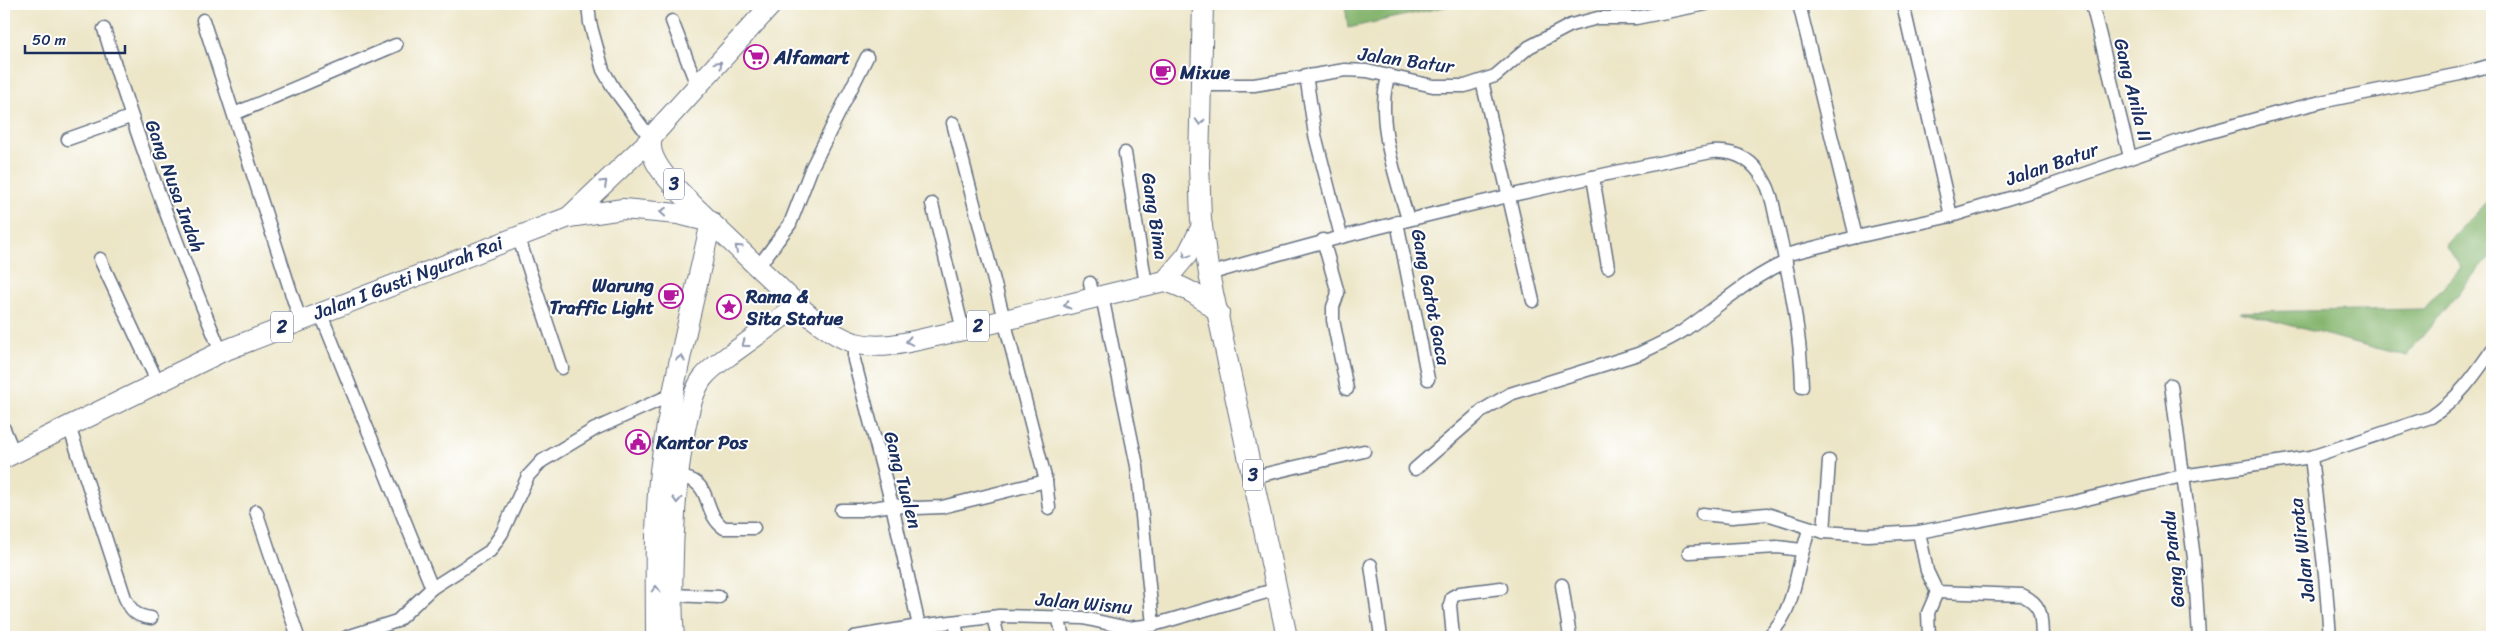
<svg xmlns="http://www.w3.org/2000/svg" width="2496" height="641" viewBox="0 0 2496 641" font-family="Sriracha,sans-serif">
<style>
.forest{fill:#86b66f;stroke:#507266}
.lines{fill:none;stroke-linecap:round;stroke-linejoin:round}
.minor-casing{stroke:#646f82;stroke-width:15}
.trunk-casing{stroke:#646f82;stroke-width:22}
.minor{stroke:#fff;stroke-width:12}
.trunk{stroke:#fff;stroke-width:20}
.oneway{stroke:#8d97ae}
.labels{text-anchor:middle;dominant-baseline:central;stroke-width:4;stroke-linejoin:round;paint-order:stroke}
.shield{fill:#fff;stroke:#5f6d8e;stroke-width:1}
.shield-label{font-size:18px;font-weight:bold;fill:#1b2f5e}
.poi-label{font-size:19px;font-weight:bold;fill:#1b2f5e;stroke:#fff;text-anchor:start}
.street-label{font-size:19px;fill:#1b2f5e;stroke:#fff}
</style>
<rect width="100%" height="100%" fill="#fff"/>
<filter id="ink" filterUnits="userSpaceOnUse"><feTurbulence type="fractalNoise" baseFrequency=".02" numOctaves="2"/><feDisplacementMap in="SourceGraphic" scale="10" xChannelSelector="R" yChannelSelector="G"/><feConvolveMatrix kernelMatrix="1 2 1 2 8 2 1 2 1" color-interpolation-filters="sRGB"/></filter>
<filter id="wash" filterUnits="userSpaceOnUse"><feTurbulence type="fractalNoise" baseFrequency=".0096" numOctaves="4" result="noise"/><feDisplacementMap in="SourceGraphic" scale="20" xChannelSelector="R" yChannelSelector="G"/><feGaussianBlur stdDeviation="1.12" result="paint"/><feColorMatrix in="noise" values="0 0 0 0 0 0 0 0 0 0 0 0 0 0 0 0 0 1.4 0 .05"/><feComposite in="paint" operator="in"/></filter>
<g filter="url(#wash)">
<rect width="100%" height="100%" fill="#ece5c6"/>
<g class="forest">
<polygon points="1345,4 1457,4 1348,28"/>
<polygon points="2492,197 2492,258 2484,262 2406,356 2240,312 2424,309 2461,268 2446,245"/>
</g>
</g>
<g filter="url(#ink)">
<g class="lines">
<defs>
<g id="minor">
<polyline points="588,4 590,23 603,70 614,89 651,139"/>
<polyline points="1799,4 1856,237 1951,216 2049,186 2182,140 2277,113 2325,101 2460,74 2492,65"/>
<polyline points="1903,4 1951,216"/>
<polyline points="2092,4 2130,157"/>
<polyline points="203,20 300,320"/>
<polyline points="672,21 698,88"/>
<path d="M 104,29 C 137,140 177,246 221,352"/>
<polyline points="1306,75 1315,135 1341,236"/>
<path d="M 1389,75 C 1374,116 1396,178 1408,219"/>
<polyline points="1482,81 1533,301"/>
<polyline points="1202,85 1254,85 1345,70 1367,71 1433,86 1465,86 1495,76 1529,47 1571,25 1598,18 1636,18 1706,4"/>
<polyline points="234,114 396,45"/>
<polyline points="953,123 1046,481 1049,508"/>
<polyline points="68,139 130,117"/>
<polyline points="1125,153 1146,285"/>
<polyline points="1593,177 1608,267"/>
<polyline points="932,204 963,330"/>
<polyline points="1397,222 1428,379"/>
<polyline points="518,236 562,368"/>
<polyline points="1323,240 1338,293 1333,307 1333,320 1347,389"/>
<polyline points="1785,255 1856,237"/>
<polyline points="100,259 157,381"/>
<polyline points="758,267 790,224 812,167 867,57"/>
<path d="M 1209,274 C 1374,225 1542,187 1711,152 C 1734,150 1752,158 1764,180 C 1773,195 1774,212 1778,228 C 1790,280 1801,334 1802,387"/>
<polyline points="1090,283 1093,298"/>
<polyline points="1102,296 1137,466 1153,625"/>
<polyline points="320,312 432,588 490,551 502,533 528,476 542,461 595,429 673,394"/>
<polyline points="854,343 854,360 892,505 919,626"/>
<polyline points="2171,385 2194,558 2199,637"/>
<path d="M 69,426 L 125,598 C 132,612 136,616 151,618"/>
<polyline points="4,429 14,453"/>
<polyline points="2311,457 2325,574 2330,637"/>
<path d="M 1415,469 L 1483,410 L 1510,394 L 1638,354 C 1653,347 1669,340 1683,331 C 1717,308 1748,278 1786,262"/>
<path d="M 672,475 C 679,477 690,478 695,482 C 710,492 706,516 724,528 L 754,528"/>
<polyline points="1253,477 1364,451"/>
<polyline points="841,510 860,510 892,505 917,508 942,507 1046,481"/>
<polyline points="256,511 298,637"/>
<path d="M 1702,514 L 1732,517 L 1767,514 L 1824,532 L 1868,535 L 1919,532 L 2070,503 L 2182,476 L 2311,457 L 2431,417 C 2458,399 2474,376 2492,350"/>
<polyline points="1824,532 1829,461"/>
<path d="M 1919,532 L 1927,571 L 1937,592 L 2022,595 C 2043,605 2041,616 2042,637"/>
<polyline points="1689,552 1778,547 1801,550"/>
<polyline points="1371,565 1381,637"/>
<polyline points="1562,585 1570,637"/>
<polyline points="672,595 719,597"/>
<polyline points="1058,616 1063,637"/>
<polyline points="993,617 998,637"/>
<polyline points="955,622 958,637"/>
<path d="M 1769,636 C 1798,607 1795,565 1810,528"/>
<polyline points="347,637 397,621 432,588"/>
<polyline points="854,637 919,626 999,616 1083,618 1128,628 1153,625 1277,589"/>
<polyline points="1453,637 1450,605 1452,597 1460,593 1501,588"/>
<polyline points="1929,637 1928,613 1937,592"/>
</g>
<g id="trunk">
<path d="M 772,4 L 653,135 C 641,160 682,193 697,209 C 719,230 741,251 763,272 C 788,295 822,333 855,343 C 884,351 916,340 945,334 C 1019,318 1092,297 1165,281 C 1187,288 1202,297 1219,313"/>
<polyline points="1203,4 1199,163 1201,220 1209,274 1287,637"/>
<polyline points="569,217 651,139"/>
<polyline points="1165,281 1187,255 1202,226"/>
<polyline points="4,458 221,352 569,217 623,209 678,214 711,222"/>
<path d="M 656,637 C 656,582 654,525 660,471 C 671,387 693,304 711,222"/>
<path d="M 674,637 C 669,586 674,418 702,379 C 710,368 723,360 734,352 C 755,337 777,321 798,305"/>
</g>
</defs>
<use href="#minor" class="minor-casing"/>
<use href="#trunk" class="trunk-casing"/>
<use href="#minor" class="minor"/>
<use href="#trunk" class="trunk"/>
</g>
<defs><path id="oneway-chevron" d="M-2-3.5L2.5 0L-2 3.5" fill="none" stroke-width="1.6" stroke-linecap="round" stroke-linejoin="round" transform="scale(1.25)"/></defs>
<g class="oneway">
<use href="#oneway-chevron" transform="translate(719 64) rotate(-48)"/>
<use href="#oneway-chevron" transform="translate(1200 122) rotate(92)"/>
<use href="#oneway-chevron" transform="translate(604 183) rotate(-43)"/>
<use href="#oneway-chevron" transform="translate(663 212) rotate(-175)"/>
<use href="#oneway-chevron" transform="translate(738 248) rotate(-137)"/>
<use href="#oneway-chevron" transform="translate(1186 255) rotate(124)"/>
<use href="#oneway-chevron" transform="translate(1067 305) rotate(166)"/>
<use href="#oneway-chevron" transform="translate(909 341) rotate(169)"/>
<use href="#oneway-chevron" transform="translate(745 344) rotate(144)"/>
<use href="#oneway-chevron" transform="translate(681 358) rotate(-78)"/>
<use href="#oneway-chevron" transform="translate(677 500) rotate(93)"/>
<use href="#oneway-chevron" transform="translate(656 589) rotate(-90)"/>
</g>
</g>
<defs>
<symbol id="supermarket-ring" viewBox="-11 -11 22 22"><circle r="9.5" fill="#fff" stroke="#b5179e" stroke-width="1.5"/><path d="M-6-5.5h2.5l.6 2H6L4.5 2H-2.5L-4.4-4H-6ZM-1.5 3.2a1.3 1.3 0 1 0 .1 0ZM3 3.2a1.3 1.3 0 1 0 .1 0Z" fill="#b5179e"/></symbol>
<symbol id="cafe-ring" viewBox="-11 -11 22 22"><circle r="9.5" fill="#fff" stroke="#b5179e" stroke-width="1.5"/><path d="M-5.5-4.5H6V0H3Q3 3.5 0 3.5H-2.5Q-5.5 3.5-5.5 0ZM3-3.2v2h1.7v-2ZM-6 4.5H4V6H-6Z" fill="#b5179e"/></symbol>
<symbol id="sight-ring" viewBox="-11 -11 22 22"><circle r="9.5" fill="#fff" stroke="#b5179e" stroke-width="1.5"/><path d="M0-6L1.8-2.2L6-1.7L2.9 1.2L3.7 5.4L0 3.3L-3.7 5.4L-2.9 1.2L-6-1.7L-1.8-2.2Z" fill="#b5179e"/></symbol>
<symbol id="civic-ring" viewBox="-11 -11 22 22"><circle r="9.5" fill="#fff" stroke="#b5179e" stroke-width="1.5"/><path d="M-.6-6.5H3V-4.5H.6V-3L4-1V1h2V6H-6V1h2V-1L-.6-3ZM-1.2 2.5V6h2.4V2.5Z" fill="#b5179e"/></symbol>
</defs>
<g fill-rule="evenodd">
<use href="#supermarket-ring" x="742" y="43" width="28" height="28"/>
<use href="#cafe-ring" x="1149" y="58" width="28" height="28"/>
<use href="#cafe-ring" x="657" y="282" width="28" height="28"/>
<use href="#sight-ring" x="715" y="293" width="28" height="28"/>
<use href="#civic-ring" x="624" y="428" width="28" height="28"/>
</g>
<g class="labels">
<g class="shield">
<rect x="664" y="168.5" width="20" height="31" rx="4"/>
<rect x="967" y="310.5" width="22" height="31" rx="4"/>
<rect x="271" y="311.5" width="22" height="31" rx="4"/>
<rect x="1243" y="459.5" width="20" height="31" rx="4"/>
</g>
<g class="shield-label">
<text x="674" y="184">3</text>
<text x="978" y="326">2</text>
<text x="282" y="327">2</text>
<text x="1253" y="475">3</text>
</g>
<g class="poi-label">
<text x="774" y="57">Alfamart</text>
<text x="1180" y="72">Mixue</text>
<text x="654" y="285" text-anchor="end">Warung<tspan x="654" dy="22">Traffic Light</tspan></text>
<text x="746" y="296">Rama &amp;<tspan x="746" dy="22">Sita Statue</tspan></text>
<text x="656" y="442">Kantor Pos</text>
</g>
<g class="street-label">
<text transform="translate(1406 60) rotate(8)">Jalan Batur</text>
<text transform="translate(2133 90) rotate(76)">Gang Anila II</text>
<text transform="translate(2052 164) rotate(-19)">Jalan Batur</text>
<text transform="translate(175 186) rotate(70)">Gang Nusa Indah</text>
<text transform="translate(1155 216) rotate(81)">Gang Bima</text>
<text transform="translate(408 278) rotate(-21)">Jalan I Gusti Ngurah Rai</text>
<text transform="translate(1431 297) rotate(79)">Gang Gatot Gaca</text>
<text transform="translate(903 480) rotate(75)">Gang Tualen</text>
<text transform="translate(2302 550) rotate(-97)">Jalan Wirata</text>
<text transform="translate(2173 559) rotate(-96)">Gang Pandu</text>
<text transform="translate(1084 603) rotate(5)">Jalan Wisnu</text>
</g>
</g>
<rect width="2496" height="641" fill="none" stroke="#fff" stroke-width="20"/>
<path d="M25 45v8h100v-8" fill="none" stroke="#1b2f5e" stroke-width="2.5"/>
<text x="32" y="45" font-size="15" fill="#1b2f5e" stroke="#ffffff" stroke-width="4" paint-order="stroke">50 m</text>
</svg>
